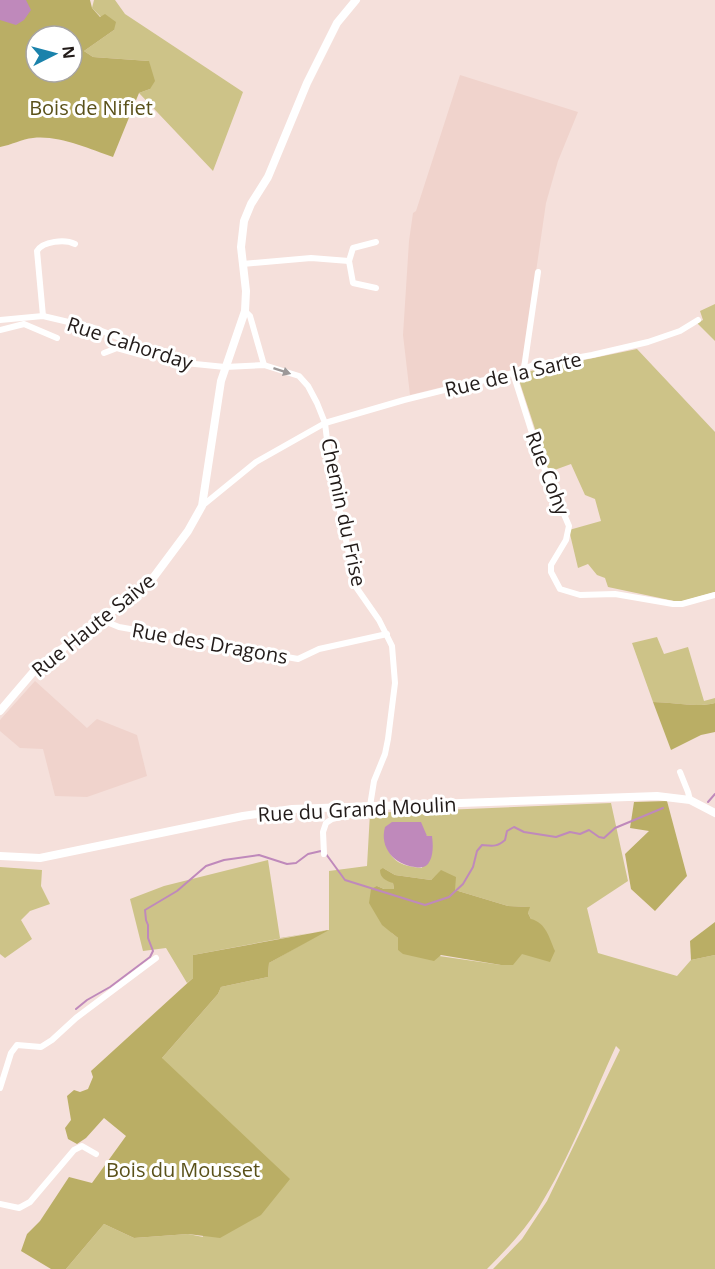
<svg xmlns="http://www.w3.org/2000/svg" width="715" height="1269" viewBox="0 0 715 1269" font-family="'Open Sans',sans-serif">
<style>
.built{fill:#f0d3cc}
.green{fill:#cdc388;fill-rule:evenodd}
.forest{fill:#baae65;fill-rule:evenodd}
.water{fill:#bf89bb}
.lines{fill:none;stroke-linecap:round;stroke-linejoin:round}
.stream{stroke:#bf89bb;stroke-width:2}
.minor{stroke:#fff;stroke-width:6}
.tertiary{stroke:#fff;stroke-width:8}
.oneway{fill:#9c9898}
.labels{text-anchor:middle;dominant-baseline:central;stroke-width:6;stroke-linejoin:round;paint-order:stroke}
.park-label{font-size:20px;fill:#5a511a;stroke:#fff}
.street-label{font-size:20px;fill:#221b19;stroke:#fff}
</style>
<rect width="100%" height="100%" fill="#f5e0db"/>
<g class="built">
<polygon points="460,75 578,112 558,161 546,203 523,361 519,368 410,395 403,335 409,241 413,213 416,211"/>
<polygon points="35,681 87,728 97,719 137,735 147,776 87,797 55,796 43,749 20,748 0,731 0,720"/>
</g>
<g class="green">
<polygon points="94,0 115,0 125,14 243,92 213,171 139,93 150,89 149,61 93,57 84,51 114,30 92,8"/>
<polygon points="715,304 715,341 697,323 703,320 700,311"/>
<polygon points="637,349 715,432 715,592 683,601 674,601 608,587 605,578 597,575 588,564 578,568 569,530 601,521 595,499 585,495 571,464 549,472 520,383 521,375 526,372"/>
<path d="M 657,637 L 664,654 L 688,647 L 704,701 L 715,698 L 715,703 C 695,708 674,702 653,702 L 632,643 Z"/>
<path d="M 611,803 L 628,881 L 587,908 L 598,953 L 677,976 L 691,960 L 715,955 L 715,1269 L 493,1269 L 522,1239 L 547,1201 L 620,1050 L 616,1046 C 591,1100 570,1158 538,1209 C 524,1231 506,1250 487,1269 L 66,1269 L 104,1224 L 134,1238 L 188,1234 L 203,1237 L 162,1058 L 218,994 L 221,987 L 268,977 L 269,963 L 327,930 L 193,955 L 193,978 L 187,983 L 166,948 L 143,951 L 130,899 L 164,886 L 268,860 L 280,938 L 329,930 L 329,871 L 367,866 L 370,813 ZM 408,822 L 415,822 L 427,836 L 422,868 C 398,866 389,860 384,836 ZM 383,868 L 395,875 L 431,880 L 441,871 L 455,890 L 508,906 L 529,907 L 528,913 L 531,919 L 501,965 L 398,950 L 398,938 L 392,933 L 377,886 L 384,889 L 394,889 L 393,883 Z"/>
<polygon points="0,867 42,870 41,886 50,904 30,911 21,920 32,939 5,958 0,954"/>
</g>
<g class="forest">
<path d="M 0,0 L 90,0 L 92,8 L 100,17 L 105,14 L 116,22 L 114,30 L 84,51 L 93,57 L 149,61 L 155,81 L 150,89 L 139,93 L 113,157 C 89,149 59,135 33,138 C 22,139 11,145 0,147 ZM 36,36 L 72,36 L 72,72 L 36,72 Z"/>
<path d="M 653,702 C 674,702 696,708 715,703 L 715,732 L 701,735 L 671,750 Z"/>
<polygon points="667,801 687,876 655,911 631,889 625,854 649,831 630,828 634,802"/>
<path d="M 383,868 L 395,875 L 431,880 L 441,870 L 456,877 L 455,890 L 508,906 L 530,907 L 528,913 L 531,919 C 546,923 549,937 555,951 L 550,962 L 522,954 L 513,965 L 501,965 L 441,955 L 434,961 L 403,954 L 398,950 L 398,938 L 382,925 L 369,903 L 371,889 L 377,886 L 384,889 L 394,889 L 393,883 C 386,881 380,878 380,870 Z"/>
<polygon points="715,922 715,955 691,960 690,941"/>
<polygon points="329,930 269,963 268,977 221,987 218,994 162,1058 290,1179 261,1215 220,1238 188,1234 134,1238 104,1224 66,1269 51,1269 21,1251 27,1234 40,1221 69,1177 92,1183 126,1136 104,1118 86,1138 77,1144 68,1139 65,1128 71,1120 67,1096 74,1090 80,1092 88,1089 93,1077 91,1071 193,978 193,955"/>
</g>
<g class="water">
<polygon points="0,0 26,0 31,10 24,20 16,25 0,20"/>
<path d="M 392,822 L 421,822 L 427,836 L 432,836 C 433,844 434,856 428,864 C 424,868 420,868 415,867 C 395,865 379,848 385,827 Z"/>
</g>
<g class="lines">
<g class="stream">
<polyline points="708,802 715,794"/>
<path d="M 76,1009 L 87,1000 L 110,987 L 150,957 L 153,951 L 148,938 L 148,925 L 146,920 L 145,910 L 177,891 L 206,866 L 224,860 L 259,855 L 287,864 L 296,863 L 308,854 L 321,851 L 326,854 L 345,880 L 425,905 L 449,897 L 463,884 L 473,867 L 477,851 L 482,845 C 493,846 497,847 505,840 L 507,831 L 514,827 L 524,832 L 556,837 L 570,832 L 580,834 L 589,830 L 599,837 L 604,838 L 615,828 L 663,808"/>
</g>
<g class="minor">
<polyline points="243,264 311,258 349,261"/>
<polyline points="376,288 353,283 349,261 353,248 376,242"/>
<polyline points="245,311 250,316 264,365"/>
<path d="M 43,316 L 37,251 C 43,241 65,239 75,244"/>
<polyline points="0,320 43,316 94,328 185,363 225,367 264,365 299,376 308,386 317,403 325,423 330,465 356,587 379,620 392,646 395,683 388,739 385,754 374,781 370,806 361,812 332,819 326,823 323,832 324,854"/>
<polyline points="0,330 24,324 57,338"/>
<polyline points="104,353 117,348 142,355 157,352"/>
<polyline points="524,368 538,272"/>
<polyline points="513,373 540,458 569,526 566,540 551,565 551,572 560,589 580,595 615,594 673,604 682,604 715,595"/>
<polyline points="202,506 256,462 325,423 404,400 513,373 531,366 592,355 648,342 680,331 698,320"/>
<polyline points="102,620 119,627 298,659 319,649 387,634"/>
<polyline points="680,772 688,792 690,800"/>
<polyline points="0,1088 11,1053 17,1045 41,1047 52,1040 76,1018 156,958"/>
<polyline points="0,1204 19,1208 30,1202 74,1150 82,1146 96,1154"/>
</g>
<g class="tertiary">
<polyline points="0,711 34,671 52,656 102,620 153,578 188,531 202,506 221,381 245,311 246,291 241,247 244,221 251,204 268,177 307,83 337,23 356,0"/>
<polyline points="0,856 40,858 243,816 292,809 657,796 690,800 715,813"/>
</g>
</g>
<defs><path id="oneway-solid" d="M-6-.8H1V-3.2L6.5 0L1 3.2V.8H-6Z" transform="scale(1.5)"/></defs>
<use class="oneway" href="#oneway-solid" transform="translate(282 371) rotate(18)"/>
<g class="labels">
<g class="park-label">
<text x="91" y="107">Bois de Nifiet</text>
<text x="183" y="1169">Bois du Mousset</text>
</g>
<g class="street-label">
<text transform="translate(130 343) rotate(18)">Rue Cahorday</text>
<text transform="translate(513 374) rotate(-13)">Rue de la Sarte</text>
<text transform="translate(548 473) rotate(69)">Rue Cohy</text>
<text transform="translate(344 512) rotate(78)">Chemin du Frise</text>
<text transform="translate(93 625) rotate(-39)">Rue Haute Saive</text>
<text transform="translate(210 643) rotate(10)">Rue des Dragons</text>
<text transform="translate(357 809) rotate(-3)">Rue du Grand Moulin</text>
</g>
</g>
<g transform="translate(54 54) rotate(84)"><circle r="28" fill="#ffffff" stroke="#a7a4a3" stroke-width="1.5"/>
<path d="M0-4.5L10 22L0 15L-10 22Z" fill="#1a82ab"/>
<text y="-9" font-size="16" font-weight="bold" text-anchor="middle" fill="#221b19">N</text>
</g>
</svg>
